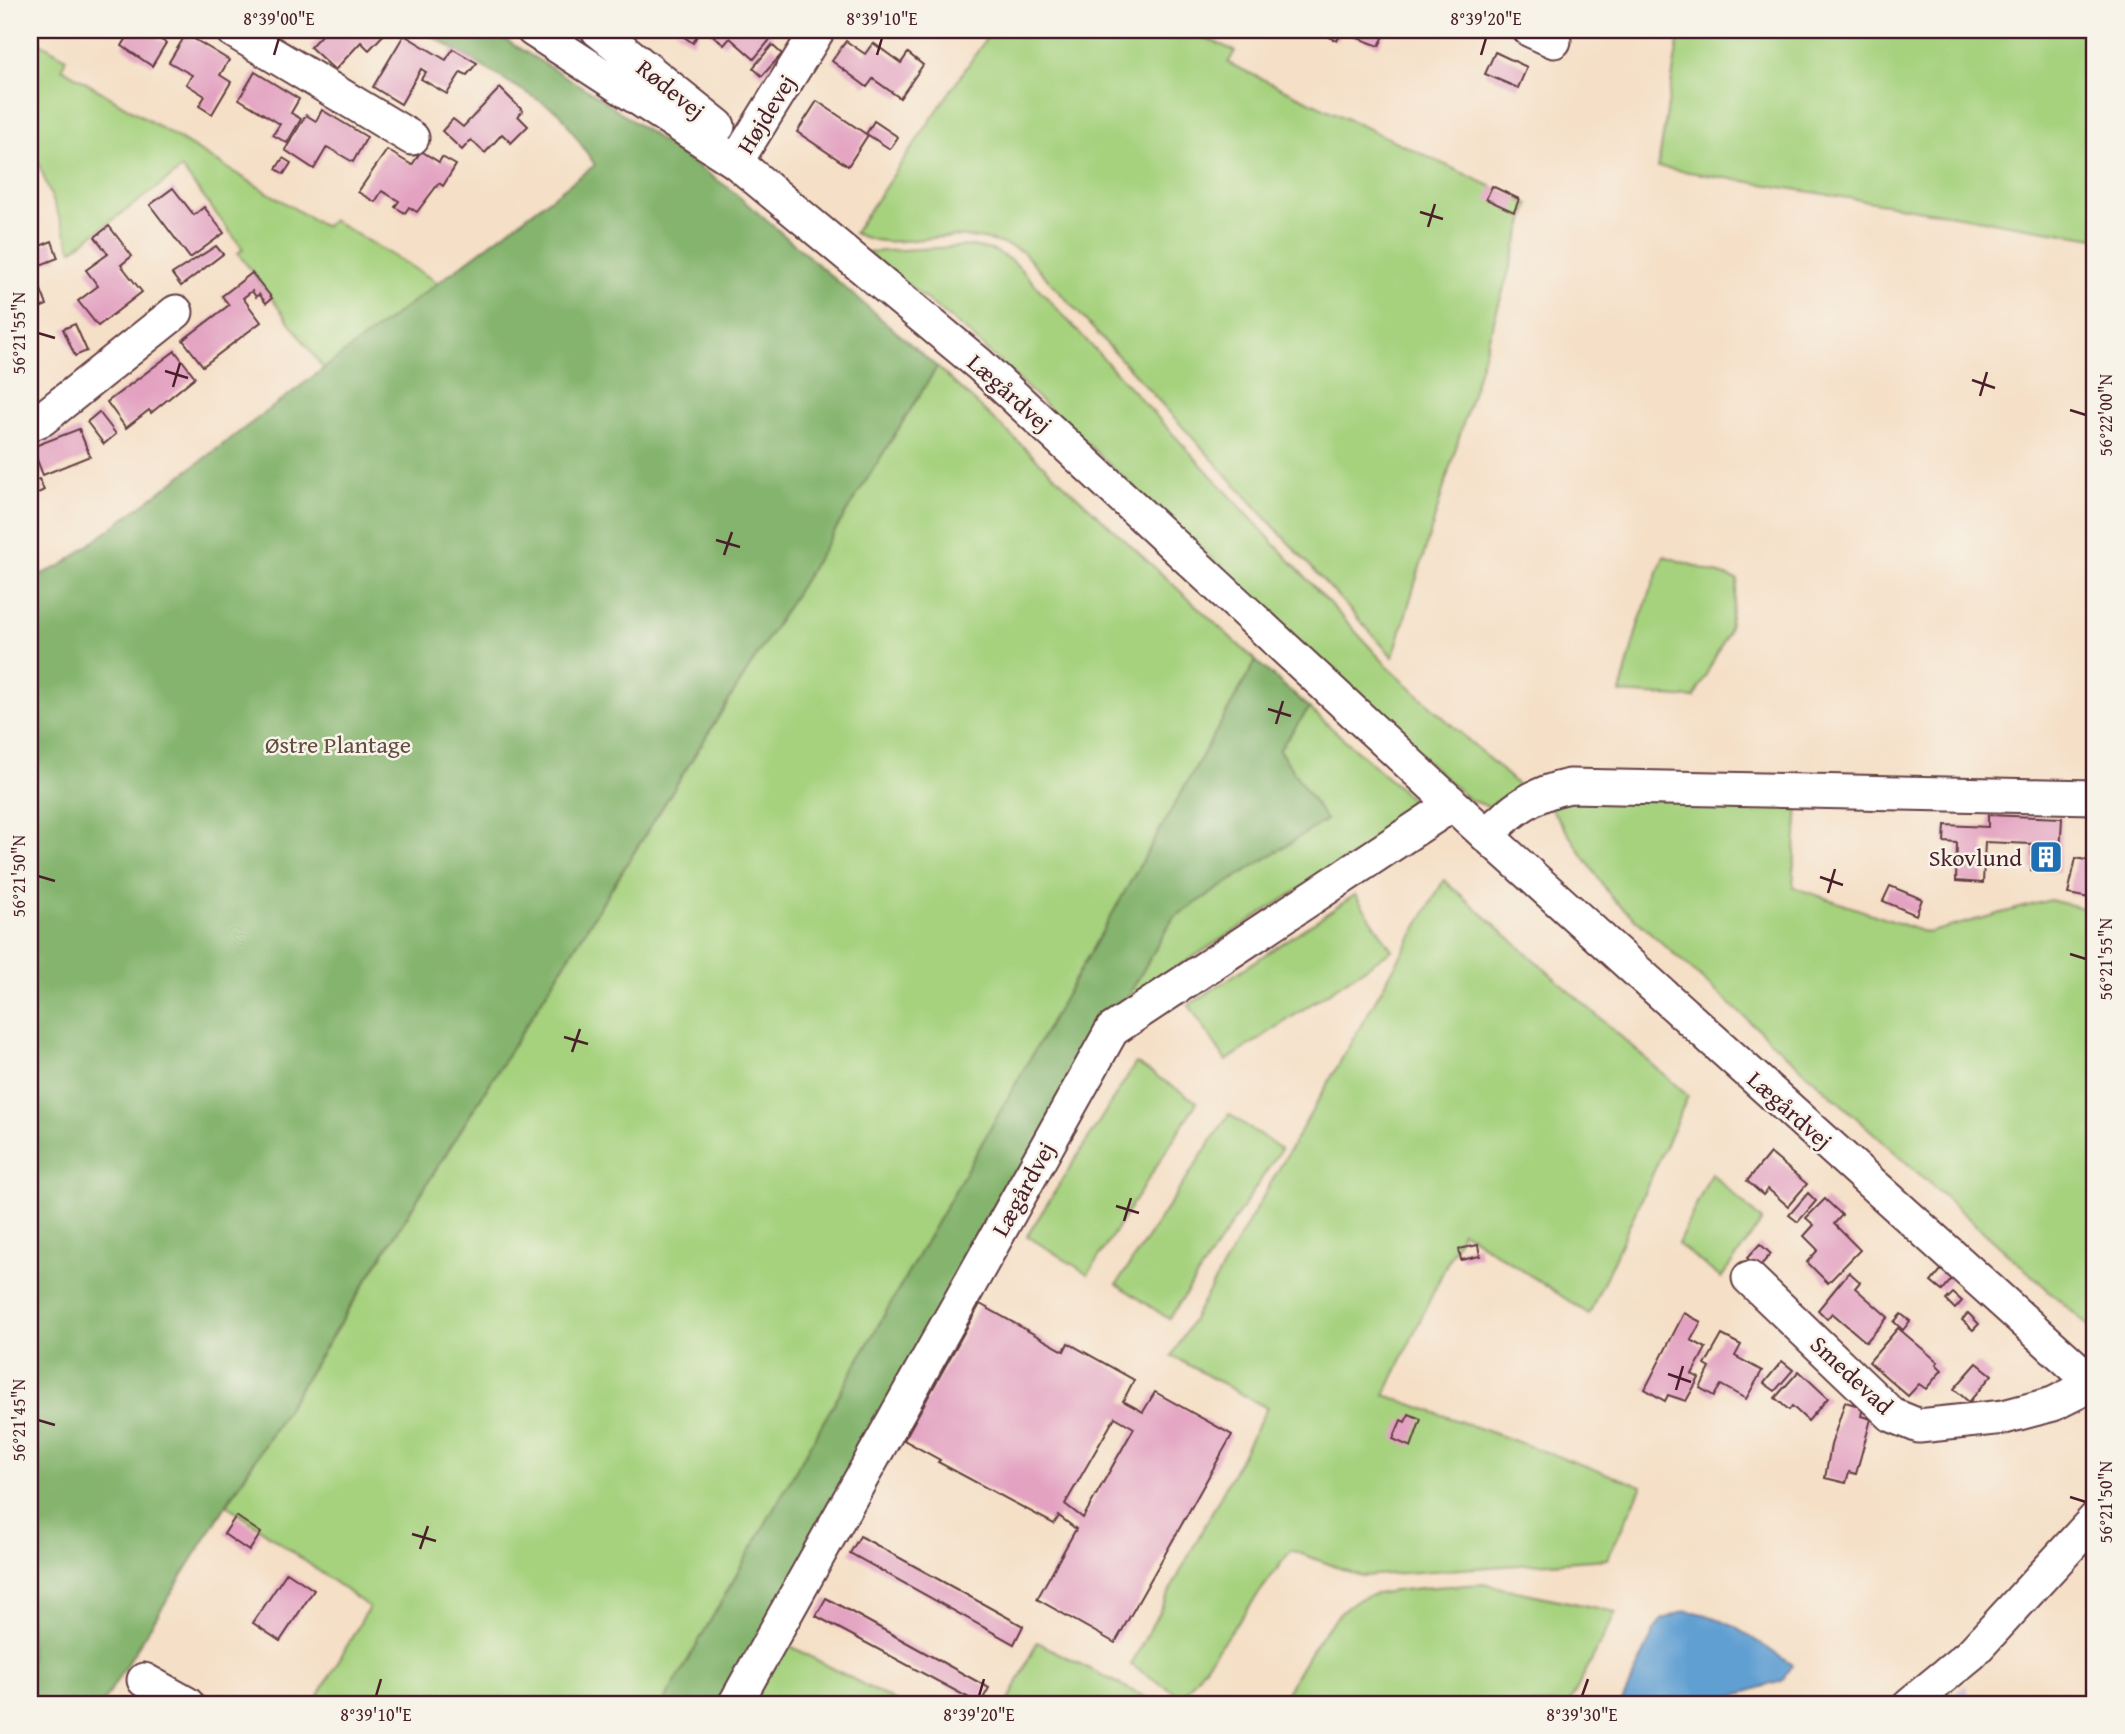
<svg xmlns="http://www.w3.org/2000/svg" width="2125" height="1734" viewBox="0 0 2125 1734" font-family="'Gentium Book Plus',serif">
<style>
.industrial{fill:#cdbed2}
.green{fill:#a6d27e;stroke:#787854;stroke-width:2}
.forest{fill:#84b46d;stroke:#676a4c;stroke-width:2}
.water{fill:#609fd2;stroke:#555f7e;stroke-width:2}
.building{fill:#e3a2c1;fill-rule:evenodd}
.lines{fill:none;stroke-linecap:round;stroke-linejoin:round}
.minor-casing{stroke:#643c42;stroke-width:37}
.minor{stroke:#fff;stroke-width:33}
.ticks{fill:none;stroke:#4a1f2b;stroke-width:2.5}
.labels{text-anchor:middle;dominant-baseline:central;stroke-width:5;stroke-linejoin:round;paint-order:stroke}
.street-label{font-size:24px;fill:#4a1f2b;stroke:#f7f3e8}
.park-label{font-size:24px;fill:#614c40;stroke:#f7f3e8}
.poi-label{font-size:24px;fill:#4a1f2b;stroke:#f7f3e8;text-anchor:end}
.neatline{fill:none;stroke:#4a1f2b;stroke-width:2.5}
.ticks-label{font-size:18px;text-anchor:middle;fill:#4a1f2b}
</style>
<rect width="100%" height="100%" fill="#f7f3e8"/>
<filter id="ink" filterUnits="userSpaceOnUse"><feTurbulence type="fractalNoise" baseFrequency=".0143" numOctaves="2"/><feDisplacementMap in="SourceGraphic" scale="14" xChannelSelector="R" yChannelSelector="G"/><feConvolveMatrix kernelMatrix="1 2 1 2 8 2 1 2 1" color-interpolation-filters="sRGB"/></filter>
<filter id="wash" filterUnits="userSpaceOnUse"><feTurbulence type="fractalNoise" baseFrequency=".00686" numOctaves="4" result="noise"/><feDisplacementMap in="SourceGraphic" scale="28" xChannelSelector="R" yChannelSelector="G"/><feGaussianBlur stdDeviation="1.57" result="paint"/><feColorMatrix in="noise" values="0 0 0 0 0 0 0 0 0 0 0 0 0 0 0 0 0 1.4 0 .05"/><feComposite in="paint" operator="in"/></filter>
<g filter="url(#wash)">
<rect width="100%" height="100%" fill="#f5dfc6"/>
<polygon class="industrial" points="1966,1685 1970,1704 1941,1704"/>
<g class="green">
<path d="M 992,30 L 1187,30 L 1235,51 L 1228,63 L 1529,204 L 1393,657 L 1023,252 C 997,240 973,235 944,237 C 913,239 883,248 854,233 Z"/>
<polygon points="1680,30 2095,30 2095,238 1658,167"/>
<polygon points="30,37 66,58 62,68 325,227 332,220 439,283 324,369 238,253 243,249 182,169 72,250 30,141"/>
<polygon points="972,246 995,251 1015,263 1390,669 1521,788 1489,807 1468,799 965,330 866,252"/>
<polygon points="937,367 1256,661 663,1704 314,1704 369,1607 227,1505"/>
<polygon points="1664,556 1738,580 1728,632 1694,698 1620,693 1639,622"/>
<polygon points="1309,708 1424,810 1126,1000 1173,918 1326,820 1279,750"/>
<polygon points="1588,798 1798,801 1793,887 1927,933 2050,900 2095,911 2095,1332 1612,898 1548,804"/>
<polygon points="1444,880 1688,1096 1589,1314 1462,1231 1385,1395 1642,1486 1607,1559 1361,1576 1291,1550 1182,1697 1131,1665 1267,1408 1172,1356"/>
<polygon points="1355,895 1392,950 1226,1061 1189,1005"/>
<polygon points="1136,1063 1197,1102 1088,1274 1027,1236"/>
<polygon points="1229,1114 1281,1149 1169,1319 1117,1284"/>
<polygon points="1711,1173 1762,1221 1721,1278 1678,1244"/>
<path d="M 1483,1584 L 1616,1612 L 1569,1704 L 1279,1704 C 1300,1671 1319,1629 1351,1604 C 1371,1588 1455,1586 1483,1584 Z"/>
<polygon points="779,1640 900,1704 743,1704"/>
<polygon points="1037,1642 1158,1704 1007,1704"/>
</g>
<g class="forest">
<polygon points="422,30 489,30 594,94 730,189 937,367 102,1704 30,1704 30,579 61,566 595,165 560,113"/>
<polygon points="1256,661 1309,708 1279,750 1326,820 1173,918 722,1704 663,1704"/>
</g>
<path class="water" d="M 1686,1611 C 1724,1613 1761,1645 1792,1665 L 1782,1681 L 1707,1704 L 1621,1704 L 1654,1631 L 1662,1619 Z"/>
<g id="blocks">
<g class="building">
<polygon points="118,30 160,30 156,37 166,43 152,66 122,46 128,36"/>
<polygon points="326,30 388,30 369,50 361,42 335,70 310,47"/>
<polygon points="674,30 700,30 693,43"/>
<polygon points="707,30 766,30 773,36 754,59 730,38 724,45"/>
<polygon points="923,30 939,30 934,37"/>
<polygon points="1325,30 1387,30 1379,46 1342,32 1337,41 1323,34"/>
<polygon points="186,34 229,60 220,75 231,82 212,114 199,106 205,96 186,84 192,75 169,62"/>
<polygon points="404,35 446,60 453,49 477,63 467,75 461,72 447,94 421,79 426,72 421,69 401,104 373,87"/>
<polygon points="846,41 865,54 873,43 901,63 908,53 923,65 900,98 873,79 867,87 832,61"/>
<polygon points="772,45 782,54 762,76 753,68"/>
<polygon points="1495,52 1527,67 1518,88 1485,74"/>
<polygon points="255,72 299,99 291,113 301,119 287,143 273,135 280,124 239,99"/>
<polygon points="500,88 523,111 518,116 528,126 511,143 502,134 485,153 471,140 462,150 442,131 453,119 463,127"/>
<polygon points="817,101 866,134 874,121 898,137 890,149 868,135 848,166 797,132"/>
<polygon points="322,110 367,137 353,162 327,147 314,169 285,150 306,115 316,121"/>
<polygon points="387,150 412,165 421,151 439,162 442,157 456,165 443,186 439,183 417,212 409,207 405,213 395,207 399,201 382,191 375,202 358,192"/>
<polygon points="283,158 291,163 284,174 276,169"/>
<polygon points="1492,186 1519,199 1514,212 1486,199"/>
<polygon points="173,188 194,215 204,207 224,233 190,258 150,205"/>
<polygon points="109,226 132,256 121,265 142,292 98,326 78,301 98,286 86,270 108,254 95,237"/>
<polygon points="52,241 58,258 30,269 30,250"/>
<polygon points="216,246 223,254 181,286 172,274"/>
<polygon points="252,273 272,298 266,303 259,294 256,297 252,291 243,298 261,322 203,366 183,340 229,305 222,296"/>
<polygon points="36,278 47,305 30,312 30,281"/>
<polygon points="75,324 87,351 75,356 63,329"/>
<polygon points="175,351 195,377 151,413 149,410 126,428 107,402"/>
<polygon points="99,412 116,434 104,444 87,422"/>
<polygon points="79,429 90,456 43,475 32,447"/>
<polygon points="39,479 44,490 34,495 37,506 30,510 30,483"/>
<polygon points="1988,815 2062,818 2059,872 2031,870 2032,844 1985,842 1983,883 1956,881 1957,843 1944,842 1945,825 1988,827"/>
<polygon points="2076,858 2095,862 2095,899 2068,894"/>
<polygon points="1890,886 1922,899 1916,915 1883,901"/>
<polygon points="1770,1153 1807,1184 1788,1206 1768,1189 1763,1195 1747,1181"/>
<polygon points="1808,1193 1816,1201 1798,1222 1789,1215"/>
<polygon points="1825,1199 1842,1215 1834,1224 1860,1250 1828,1283 1807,1262 1818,1250 1804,1236 1814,1225 1806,1218"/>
<polygon points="1760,1244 1771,1254 1758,1268 1747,1258"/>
<polygon points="1478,1245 1480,1256 1461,1260 1459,1249"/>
<polygon points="1941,1270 1952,1279 1942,1291 1931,1282"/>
<polygon points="1849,1272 1860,1282 1855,1288 1888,1317 1866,1342 1832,1313 1827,1319 1818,1310"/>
<polygon points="1953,1293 1962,1301 1955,1309 1946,1300"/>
<path d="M 980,1304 L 1064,1351 L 1068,1343 L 1134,1380 L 1123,1401 L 1143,1412 L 1155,1392 L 1232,1435 L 1115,1643 L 1037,1599 L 1076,1529 L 1059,1516 L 1054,1524 L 938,1462 L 940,1460 L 904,1440 ZM 1115,1417 L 1134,1428 L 1083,1518 L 1065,1504 Z"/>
<polygon points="1684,1313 1701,1322 1691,1340 1706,1348 1692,1374 1699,1378 1686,1401 1668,1395 1665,1401 1645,1389"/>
<polygon points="1968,1313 1979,1324 1973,1330 1962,1320"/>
<polygon points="1901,1314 1910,1321 1903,1330 1894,1322"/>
<polygon points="1898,1328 1938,1362 1936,1364 1942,1370 1926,1389 1919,1384 1908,1396 1869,1362"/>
<polygon points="1722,1335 1741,1345 1735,1356 1762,1371 1746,1399 1721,1385 1714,1396 1700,1388 1710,1368 1705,1365"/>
<polygon points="1782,1361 1793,1370 1775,1391 1764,1383"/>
<polygon points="1977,1363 1992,1375 1969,1402 1954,1389"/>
<polygon points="1799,1371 1828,1398 1808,1421 1792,1406 1789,1410 1775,1398"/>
<polygon points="1845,1402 1863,1407 1861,1416 1871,1419 1856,1474 1849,1472 1846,1483 1825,1478 1831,1445"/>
<polygon points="1409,1414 1421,1419 1411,1447 1393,1439 1401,1420 1405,1422"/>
<polygon points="236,1516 261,1533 249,1551 224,1534"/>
<polygon points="860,1536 1023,1626 1014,1644 850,1553"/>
<polygon points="287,1572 314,1590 280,1641 253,1623"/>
<polygon points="826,1598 989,1688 980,1704 816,1616"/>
</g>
</g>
</g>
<g filter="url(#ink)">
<use href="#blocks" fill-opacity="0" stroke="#643c42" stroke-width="2"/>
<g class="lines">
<defs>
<g id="minor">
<polyline points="232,30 412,138"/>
<polyline points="533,30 736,162 979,364 1486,835 2095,1385"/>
<polyline points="598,30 718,126"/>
<polyline points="1530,30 1554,41"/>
<polyline points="736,162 818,30"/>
<polyline points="30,424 42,419 176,312"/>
<path d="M 1486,835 C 1512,810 1533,793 1570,786 L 2095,797"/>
<polyline points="1749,1278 1892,1415 1919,1426 2004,1417 2053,1404 2077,1392 2089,1379"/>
<polyline points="144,1680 187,1704"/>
<polyline points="735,1704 1112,1030 1438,814 1450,801"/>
<polyline points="1910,1704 1971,1654 2095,1519"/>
</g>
</defs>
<use href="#minor" class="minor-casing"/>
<use href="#minor" class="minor"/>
</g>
</g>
<path class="ticks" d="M 274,55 L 279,38M 877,55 L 882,38M 1481,55 L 1486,38M 1420,212 L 1443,219M 1428,227 L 1435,204M 38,333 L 55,338M 165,371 L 188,378M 1972,380 L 1995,388M 173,387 L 180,363M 1980,396 L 1987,372M 2070,410 L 2086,415M 716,540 L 740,547M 724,555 L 732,532M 1268,709 L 1291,716M 1276,724 L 1283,701M 38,876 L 55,881M 1820,877 L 1843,885M 1828,893 L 1835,869M 2070,954 L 2086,959M 564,1037 L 588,1044M 572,1052 L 580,1029M 1116,1206 L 1139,1213M 1124,1221 L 1131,1198M 1668,1374 L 1691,1382M 1676,1390 L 1683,1366M 38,1420 L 55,1425M 2070,1497 L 2086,1502M 412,1534 L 436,1541M 420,1549 L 428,1526M 376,1696 L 381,1679M 979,1696 L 984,1679M 1582,1696 L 1588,1679"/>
<defs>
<symbol id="building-square" viewBox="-11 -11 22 22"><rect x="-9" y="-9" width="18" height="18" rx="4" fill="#1f6fb2" stroke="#f7f3e8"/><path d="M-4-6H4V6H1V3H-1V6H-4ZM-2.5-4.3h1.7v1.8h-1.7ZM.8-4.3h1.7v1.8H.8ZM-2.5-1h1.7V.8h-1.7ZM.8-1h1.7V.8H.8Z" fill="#fff"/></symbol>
</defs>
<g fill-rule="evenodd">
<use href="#building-square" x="2027" y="838" width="38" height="38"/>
</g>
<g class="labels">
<g class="street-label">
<text transform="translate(671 89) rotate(39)">Rødevej</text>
<text transform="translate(766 114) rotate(-58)">Højdevej</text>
<text transform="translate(1010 393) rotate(42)">Lægårdvej</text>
<text transform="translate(1790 1110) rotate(42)">Lægårdvej</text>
<text transform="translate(1023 1189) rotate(-61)">Lægårdvej</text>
<text transform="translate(1852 1375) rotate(43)">Smedevad</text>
</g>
<g class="park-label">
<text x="338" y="744">Østre Plantage</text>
</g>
<g class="poi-label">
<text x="2022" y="857">Skovlund</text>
</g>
</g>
<rect width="2125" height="1734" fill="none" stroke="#f7f3e8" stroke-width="77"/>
<rect x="38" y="38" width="2048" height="1658" class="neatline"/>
<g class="ticks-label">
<text x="279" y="25">8°39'00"E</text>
<text x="882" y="25">8°39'10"E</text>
<text x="1486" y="25">8°39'20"E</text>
<text transform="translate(19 333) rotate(-90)" y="6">56°21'55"N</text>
<text transform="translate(2106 415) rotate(-90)" y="6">56°22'00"N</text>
<text transform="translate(19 876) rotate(-90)" y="6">56°21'50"N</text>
<text transform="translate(2106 959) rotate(-90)" y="6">56°21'55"N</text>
<text transform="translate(19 1420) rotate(-90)" y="6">56°21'45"N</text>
<text transform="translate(2106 1502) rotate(-90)" y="6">56°21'50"N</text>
<text x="376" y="1721">8°39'10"E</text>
<text x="979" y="1721">8°39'20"E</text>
<text x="1582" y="1721">8°39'30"E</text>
</g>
</svg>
